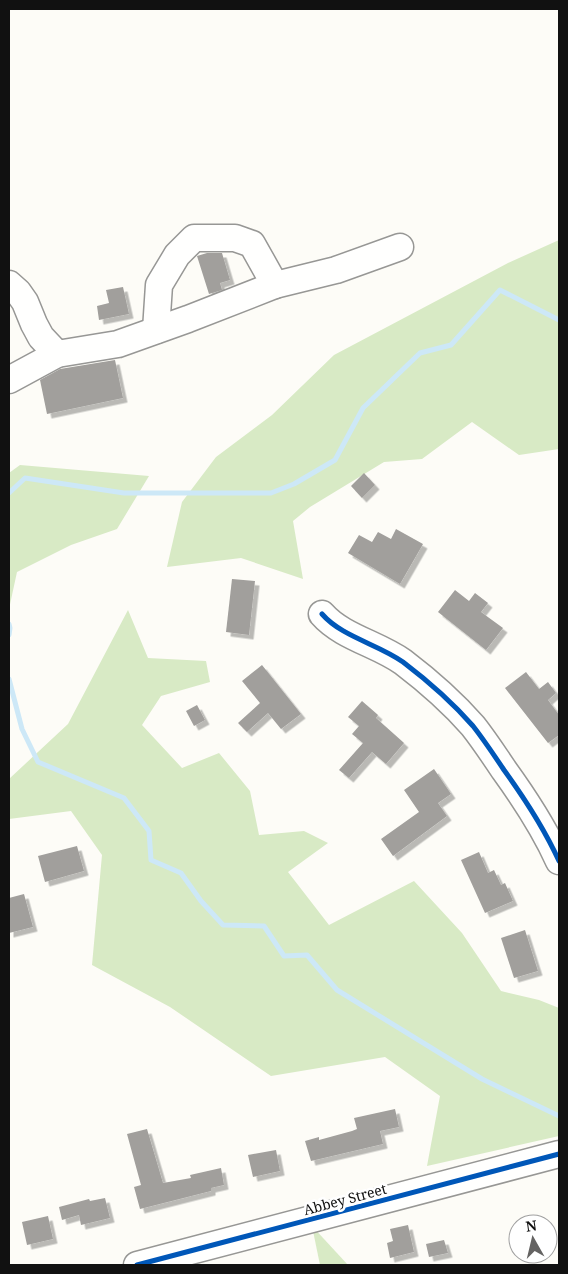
<svg xmlns="http://www.w3.org/2000/svg" width="568" height="1274" viewBox="0 0 568 1274" font-family="'Noto Serif',serif">
<style>
.forest{fill:#d8eac5}
.lines{fill:none;stroke-linecap:round;stroke-linejoin:round}
.stream{stroke:#cde8f7;stroke-width:5}
.building{fill:#a19f9c;filter:url(#shadow)}
.minor-casing{stroke:#979795;stroke-width:29}
.minor{stroke:#fffffe;stroke-width:26}
.cycleway-casing{stroke:#fff;stroke-width:8}
.cycleway{stroke:#0057b8;stroke-width:5}
.labels{text-anchor:middle;dominant-baseline:central;stroke-width:5;stroke-linejoin:round;paint-order:stroke}
.street-label{font-size:14px;fill:#111;stroke:#fff}
</style>
<defs>
<filter id="shadow"><feDropShadow dx="4.5" dy="4.5" stdDeviation="0" flood-color="#0004"/></filter>
</defs>
<rect width="100%" height="100%" fill="#fdfcf7"/>
<g class="forest">
<polygon points="559,240 559,449 519,455 472,422 422,459 384,462 310,507 293,521 303,579 241,558 167,567 182,502 216,457 272,415 334,355 508,263"/>
<polygon points="20,465 149,476 117,529 71,545 17,572 9,609 9,473"/>
<polygon points="128,610 148,658 206,661 210,682 161,696 142,725 182,768 219,753 250,791 259,835 304,831 328,843 288,872 329,925 414,881 462,933 501,991 539,1000 559,1008 559,1136 427,1166 440,1096 385,1057 271,1076 170,1007 92,965 102,855 71,811 9,819 9,779 68,724"/>
<polygon points="312,1226 348,1265 320,1265"/>
</g>
<g class="lines">
<g class="stream">
<polyline points="9,493 25,478 124,493 271,493 294,484 335,460 363,408 420,353 451,345 500,290 559,320"/>
<polyline points="9,624 10,628 9,635"/>
<polyline points="9,679 22,729 38,762 124,798 149,831 151,860 181,873 201,901 223,925 264,926 284,956 307,955 337,990 482,1079 559,1116"/>
</g>
</g>
<g class="building">
<polygon points="207,253 222,253 230,280 220,283 222,290 209,294 197,256"/>
<polygon points="123,287 129,314 99,320 97,306 109,303 106,290"/>
<polygon points="115,360 123,398 47,414 40,380 60,369"/>
<polygon points="364,473 375,485 362,498 351,486"/>
<polygon points="396,529 423,544 400,584 348,553 359,535 372,542 378,532 391,539"/>
<polygon points="232,579 255,581 249,635 226,632"/>
<polygon points="455,590 469,601 475,593 488,603 481,612 503,628 486,650 438,612"/>
<polygon points="262,665 301,714 281,729 268,713 247,732 238,723 260,703 242,681"/>
<polygon points="526,672 539,689 548,682 556,693 548,700 559,715 559,735 548,743 505,688"/>
<polygon points="362,701 378,715 376,718 404,743 386,764 372,752 349,778 339,770 363,743 352,734 359,726 348,717"/>
<polygon points="197,705 205,720 194,726 186,711"/>
<polygon points="434,769 451,794 438,803 447,816 393,856 381,839 419,812 404,790"/>
<polygon points="77,846 84,871 45,882 38,856"/>
<polygon points="479,852 488,873 494,870 501,885 505,883 513,901 485,913 461,860"/>
<polygon points="24,894 33,927 9,933 9,898"/>
<polygon points="525,930 538,971 514,978 501,938"/>
<polygon points="395,1109 399,1127 380,1131 383,1144 311,1161 305,1141 319,1137 319,1140 352,1131 357,1129 354,1118"/>
<polygon points="147,1129 163,1183 191,1178 190,1175 221,1168 224,1185 211,1188 211,1191 140,1209 134,1187 141,1185 127,1134"/>
<polygon points="276,1150 280,1171 253,1177 248,1155"/>
<polygon points="105,1198 110,1218 81,1225 79,1215 62,1220 59,1207 89,1199 90,1201"/>
<polygon points="48,1216 53,1239 27,1245 22,1222"/>
<polygon points="408,1225 414,1252 390,1258 387,1243 393,1241 390,1229"/>
<polygon points="444,1240 448,1253 429,1257 426,1244"/>
</g>
<g class="lines">
<defs>
<g id="minor">
<polyline points="9,284 18,292 25,302 34,324 41,337 57,354"/>
<polyline points="156,330 159,285 177,255 194,238 235,238 252,244 275,285"/>
<polyline points="9,380 57,354 118,344 188,319 275,285 336,270 400,247"/>
<path d="M 322,614 C 342,637 378,644 403,662 C 428,681 452,702 473,726 C 484,740 494,755 504,770 C 525,799 544,828 559,861"/>
<polyline points="137,1265 559,1154"/>
</g>
</defs>
<use href="#minor" class="minor-casing"/>
<use href="#minor" class="minor"/>
<defs>
<g id="cycleway">
<path d="M 322,614 C 342,637 378,644 403,662 C 428,681 452,702 473,726 C 484,740 494,755 504,770 C 525,799 544,828 559,861"/>
<polyline points="137,1265 559,1154"/>
</g>
</defs>
<use href="#cycleway" class="cycleway-casing"/>
<use href="#cycleway" class="cycleway"/>
</g>
<g class="labels">
<g class="street-label">
<text transform="translate(345 1199) rotate(-15)">Abbey Street</text>
</g>
</g>
<rect width="568" height="1274" fill="none" stroke="#111111" stroke-width="20"/>
<g transform="translate(533 1239) rotate(352)"><circle r="24" fill="#ffffff" stroke="#a0a0a0"/>
<path d="M0-4L9 19L0 12L-9 19Z" fill="#646362"/>
<text y="-8" font-size="14" font-weight="bold" text-anchor="middle" fill="#111111">N</text>
</g>
</svg>
